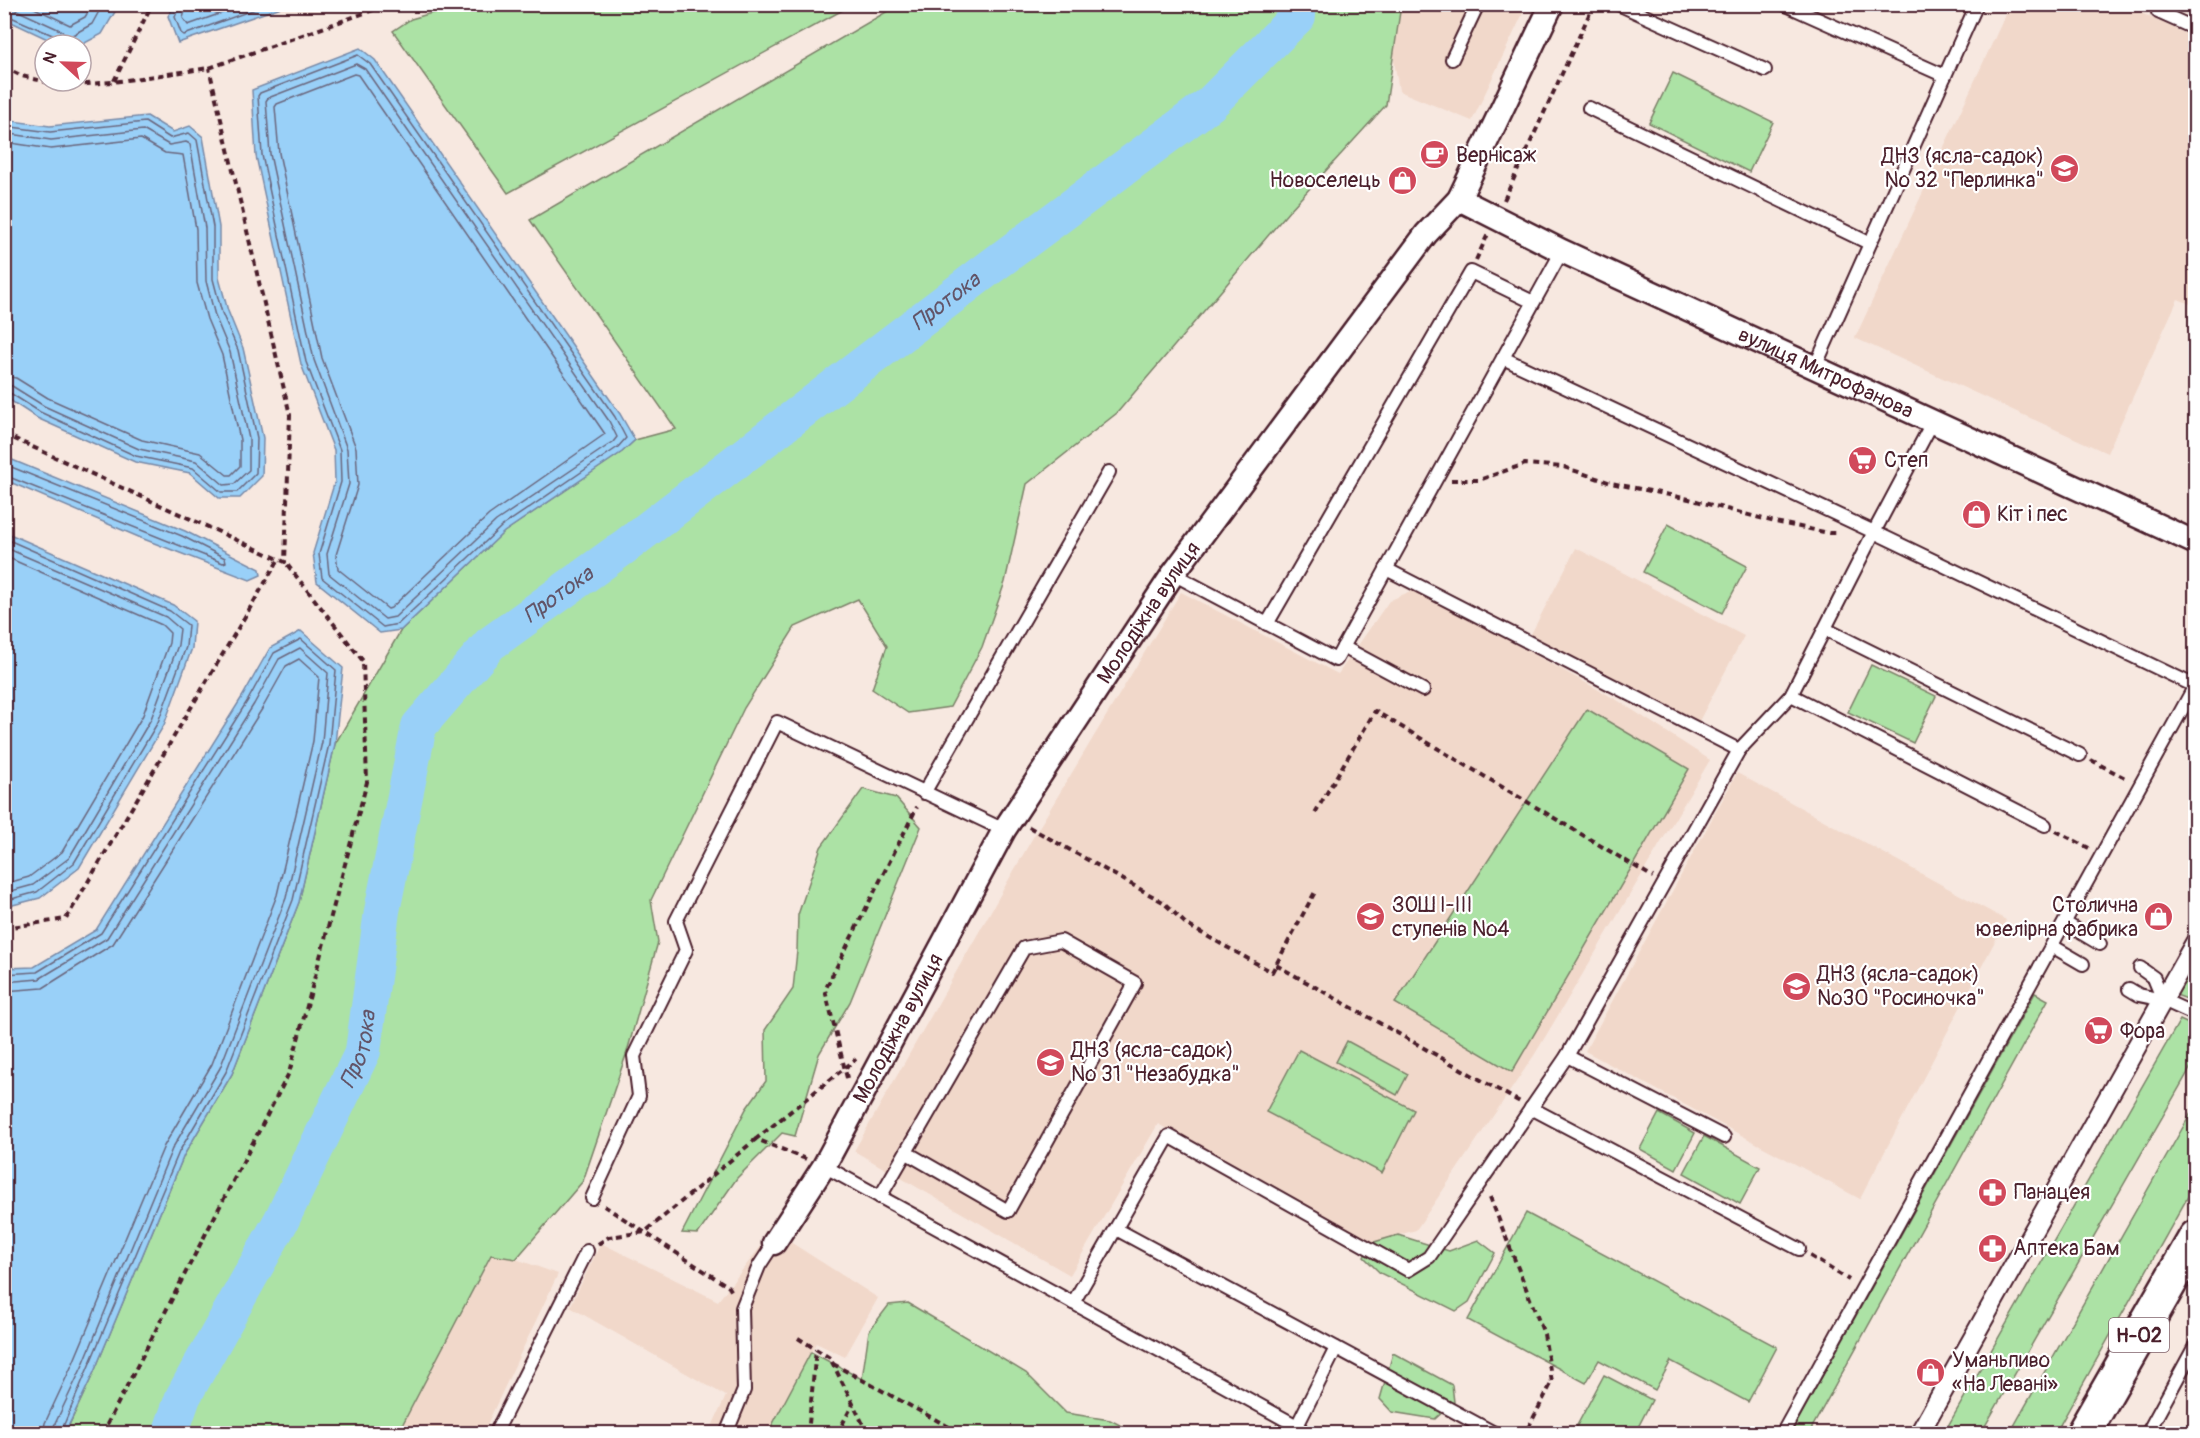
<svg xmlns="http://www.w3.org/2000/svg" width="2200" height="1438" viewBox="0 0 2200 1438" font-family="Pangolin,sans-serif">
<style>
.built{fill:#f1d8ca}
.green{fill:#ace2a5;stroke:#7b8068;stroke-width:1.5}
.water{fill:#99d0f8;stroke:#7989a6;stroke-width:1.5}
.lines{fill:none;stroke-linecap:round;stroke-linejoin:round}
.shore{stroke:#6a667d;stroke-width:1.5}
.river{stroke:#99d0f8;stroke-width:36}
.service-casing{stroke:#4a1f2b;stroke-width:16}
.pedestrian-casing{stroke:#4a1f2b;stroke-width:22}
.minor-casing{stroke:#4a1f2b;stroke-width:27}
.primary-casing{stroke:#4a1f2b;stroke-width:38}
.path{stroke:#4a1f2b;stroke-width:4;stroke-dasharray:6 4.5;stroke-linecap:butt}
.service{stroke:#fff;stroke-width:12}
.pedestrian{stroke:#fff;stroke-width:18}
.minor{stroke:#fff;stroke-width:22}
.primary{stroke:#fff;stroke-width:33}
.labels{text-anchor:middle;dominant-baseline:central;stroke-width:4.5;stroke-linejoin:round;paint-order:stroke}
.shield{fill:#fff;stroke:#80626b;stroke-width:1.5}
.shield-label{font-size:20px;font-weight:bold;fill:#4a1f2b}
.poi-label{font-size:21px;fill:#4a1f2b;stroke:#fff;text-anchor:start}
.street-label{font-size:21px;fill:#4a1f2b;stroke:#fff}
.water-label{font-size:22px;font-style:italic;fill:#625468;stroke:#fff}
</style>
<rect width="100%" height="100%" fill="#f7e8e0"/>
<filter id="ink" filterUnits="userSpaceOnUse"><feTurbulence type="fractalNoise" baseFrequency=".0167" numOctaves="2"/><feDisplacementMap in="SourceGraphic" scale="12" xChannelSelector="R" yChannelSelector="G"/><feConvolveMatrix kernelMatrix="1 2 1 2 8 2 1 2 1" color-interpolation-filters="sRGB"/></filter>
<g filter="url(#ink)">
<g class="built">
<polygon points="1385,5 1527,5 1472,121 1399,91"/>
<polygon points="2010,5 2124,5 2195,38 2195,306 2178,299 2107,453 1855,338"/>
<polygon points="1576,548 1744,636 1698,723 1530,636"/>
<polygon points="1415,589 1617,700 1710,760 1535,1054 1416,1230 1371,1243 1158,1124 1070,1275 854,1151 1032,839 1181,592 1338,674 1389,601"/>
<polygon points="1737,773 2006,920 1860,1199 1585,1051"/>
<polygon points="773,1231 878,1298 845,1357 816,1343 768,1434 709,1433 726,1396 570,1307 601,1243 718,1301"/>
<polygon points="492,1255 516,1259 558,1274 483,1433 398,1434"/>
</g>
<g class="green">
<polygon points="460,5 460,4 852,5 508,193 393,31 411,19"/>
<polygon points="898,5 1401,5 1386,105 1290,210 1117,413 1027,484 1005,582 982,647 950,707 908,713 872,689 887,646 858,599 795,627 744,708 651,900 658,942 627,1052 583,1181 516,1259 491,1255 398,1433 65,1434 94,1372 184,1155 232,1074 299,902 335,744 401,630 504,532 622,452 635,440 676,429 530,220"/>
<polygon points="1673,73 1773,122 1749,172 1649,123"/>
<polygon points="1668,524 1747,566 1722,613 1643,572"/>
<polygon points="1871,665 1936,696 1913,743 1848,712"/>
<polygon points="1587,709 1689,769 1512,1072 1395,1003"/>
<polygon points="863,789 896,798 921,827 850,1002 819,1054 795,1136 782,1133 737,1178 698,1234 682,1233 746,1109 766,1081 765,1030 793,989 797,951 798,915 821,847"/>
<polygon points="2195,941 2195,1002 2168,992"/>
<polygon points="2035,993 2048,1000 1809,1433 1791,1433"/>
<polygon points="2180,1020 2195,1027 2195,1060 1981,1433 1944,1433"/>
<polygon points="1347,1041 1408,1074 1397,1095 1336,1062"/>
<polygon points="1299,1050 1414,1110 1382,1173 1266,1112"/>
<polygon points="2195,1106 2195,1184 2056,1432 2010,1433"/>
<polygon points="1659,1113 1695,1133 1676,1169 1640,1149"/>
<polygon points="1704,1136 1760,1167 1740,1204 1684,1173"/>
<polygon points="1526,1213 1777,1347 1748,1402 1671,1361 1655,1390 1599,1360 1586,1383 1468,1320"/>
<polygon points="1398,1235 1449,1251 1478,1240 1495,1253 1469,1302 1456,1311 1380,1273 1364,1257 1371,1243"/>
<polygon points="908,1303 1026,1373 1066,1413 1110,1420 1136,1433 768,1433 811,1352 862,1379 869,1331 889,1305"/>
<polygon points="1393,1353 1452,1385 1454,1402 1435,1419 1392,1412 1380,1399"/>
<polygon points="1604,1375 1652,1400 1635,1433 1573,1433"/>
</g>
<g class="water">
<polygon points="5,4 119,4 119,5 102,34 81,45 60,45 5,19"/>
<polygon points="175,5 175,4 287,5 178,43 168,16"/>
<polygon points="360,48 375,60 620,414 635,440 622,452 504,532 401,630 380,633 317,582 313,553 335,481 334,450 301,364 256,156 252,90"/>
<polygon points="147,116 173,132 190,126 203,137 219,227 219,278 228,311 243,348 263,438 262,476 240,498 219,498 190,473 135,462 37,418 5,397 5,120 50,126"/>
<polygon points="5,457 185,531 260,569 261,575 250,580 141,538 5,480"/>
<polygon points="5,532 173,605 194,621 192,648 164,725 79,868 40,898 5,907"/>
<polygon points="301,631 343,668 335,744 299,902 232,1074 184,1155 94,1372 65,1433 5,1433 5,968 34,967 96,930 242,697 270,648"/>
</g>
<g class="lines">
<g class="shore">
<polyline points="26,4 70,25 85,17 93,4"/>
<polyline points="180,4 175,17 181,33 184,35 269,4"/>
<polyline points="187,4 183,18 188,25 247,4"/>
<polyline points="4,7 12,8 60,30 69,37 92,24 103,4"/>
<polyline points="4,14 57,37 61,45"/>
<polygon points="358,55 370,64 615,417 626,438 618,447 501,527 398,624 383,627 322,578 319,554 341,482 340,450 306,362 262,155 258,96 260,93"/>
<polygon points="356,64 365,69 609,421 617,437 613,442 496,521 395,617 385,619 329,574 327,554 349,484 347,449 314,360 270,154 266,101 268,98"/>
<polygon points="354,74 358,75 605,434 489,515 391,608 388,609 338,569 336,555 358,485 356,448 322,358 279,153 275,107 277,104"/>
<polyline points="4,126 50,132 145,122 170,138 189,133 197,140 213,227 213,279 222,313 238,350 257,438 256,473 237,492 221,492 193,468 136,456 40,412 10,393 4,392"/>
<polyline points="4,133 51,140 143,130 169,145 186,142 190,144 205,228 206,281 215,316 230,352 249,439 249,470 234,484 224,485 196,461 139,449 44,406 12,386 4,385"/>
<polyline points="4,142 51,149 141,139 165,153 183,155 196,229 197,283 207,319 222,355 240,440 240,466 231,475 227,475 200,453 142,440 48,398 16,378 4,376"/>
<polyline points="4,464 182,536 225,558 226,562 223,563 4,475"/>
<polyline points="4,538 170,611 188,625 186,647 158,722 74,863 37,892 4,901"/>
<polyline points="4,547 166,617 180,629 178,645 151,719 69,858 33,885 4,893"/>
<polyline points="4,556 162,625 170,633 169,643 143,715 62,852 29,877 4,884"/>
<polyline points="4,974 37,972 101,933 248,700 274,653 301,639 336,670 329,744 293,900 226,1072 179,1152 60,1434"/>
<polyline points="4,982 39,979 107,938 254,704 279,659 300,648 328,673 322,742 286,898 220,1068 172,1149 82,1367 54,1426 52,1434"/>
<polyline points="4,991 43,988 113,944 262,709 286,666 299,659 319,677 313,741 277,895 212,1064 164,1146 73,1363 45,1423 43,1434"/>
</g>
<path class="river" id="s1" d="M 170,1434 L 183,1397 L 281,1221 L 363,1051 L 382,911 L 419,726 L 490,644 L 627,545 L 992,266 L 1210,104 L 1298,16 L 1298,4"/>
<defs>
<g id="service">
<polyline points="1618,4 1765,70"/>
<polyline points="1784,4 1945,76"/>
<polyline points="2158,12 2196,29"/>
<polyline points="1452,59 1478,4"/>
<polyline points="1589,108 1869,243"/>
<polyline points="1503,358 1874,532 2195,686"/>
<polyline points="1815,367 1977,4"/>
<polyline points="1386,569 1739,750"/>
<polyline points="1173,574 1336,660 1562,251"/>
<polyline points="1267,624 1471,272 1533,302"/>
<polyline points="1825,629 2080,755"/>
<polyline points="1343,647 1423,690"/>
<polyline points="1791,695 2045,825"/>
<polyline points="924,793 1109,472"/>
<polyline points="2065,923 2100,944"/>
<polyline points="2052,946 2083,964"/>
<polyline points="2140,968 2154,978 2163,1000"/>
<polyline points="2129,989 2139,995 2163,1000 2196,1015"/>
<polyline points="1567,1056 1724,1137"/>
<polyline points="1531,1108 1799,1249"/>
<polyline points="824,1166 1297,1426 1336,1348"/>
<polyline points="880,1197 1024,948 1061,941 1135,983 1008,1211 907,1153"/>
<polyline points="592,1198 639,1096 634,1056 686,950 676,921 777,722 1004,830"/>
<polyline points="1116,1229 1496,1434"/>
<polyline points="1073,1303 1169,1136 1408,1270 1429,1257 1567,1056 1739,750 1791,695 1874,532 1933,421"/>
<polyline points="495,1434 587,1251"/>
<polyline points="726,1434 744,1390 742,1308 759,1266 774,1243"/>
<polyline points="1782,1434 2196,684"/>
<polyline points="2147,1434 2196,1344"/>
</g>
<polyline id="pedestrian" points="1919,1434 2196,941"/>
<g id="minor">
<path id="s2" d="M 1459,199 L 1562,251 L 2196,543"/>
<path id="s3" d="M 774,1243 L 824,1166 L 1004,830 L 1173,574 L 1426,234 L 1459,199 L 1552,4"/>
</g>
<polyline id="primary" points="2083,1434 2196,1237"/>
</defs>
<use href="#service" class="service-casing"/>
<use href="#pedestrian" class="pedestrian-casing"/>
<use href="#minor" class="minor-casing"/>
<use href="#primary" class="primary-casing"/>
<g class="path">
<polyline points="4,67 22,76 63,86 113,82 209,68 390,4"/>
<polyline points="114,81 152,4"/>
<polyline points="1504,200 1594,4"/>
<polyline points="1476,260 1488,234"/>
<polyline points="4,434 285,562 290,415 209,68"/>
<polyline points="1451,480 1479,480 1525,464 1564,467 1611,483 1689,499 1775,522 1829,533 1838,533"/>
<polyline points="2091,760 2127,779"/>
<polyline points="1315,813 1375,711 1653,877"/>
<polyline points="1029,827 1163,902 1187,925 1272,972 1316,890"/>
<polyline points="2056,831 2089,848"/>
<polyline points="4,928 66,919 279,559"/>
<polyline points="1276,965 1520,1102"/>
<polyline points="847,1078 825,990 917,807"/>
<polyline points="806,1159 756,1139 856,1059"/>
<polyline points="1490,1197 1544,1334 1552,1382 1525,1434"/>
<polyline points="604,1206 729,1287 732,1292"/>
<polyline points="598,1244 609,1237 645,1232 756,1139"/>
<polyline points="1810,1256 1849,1280"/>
<polyline points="798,1338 830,1358 868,1434"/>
<polyline points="833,1364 962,1434"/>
<polyline points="102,1434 289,1073 367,782 363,661 285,562"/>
<polyline points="808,1434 816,1349"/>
<polyline points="837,1434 853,1404"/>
</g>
<use href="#service" class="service"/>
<use href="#pedestrian" class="pedestrian"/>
<use href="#minor" class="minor"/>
<use href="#primary" class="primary"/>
</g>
</g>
<defs>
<symbol id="cafe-disc" viewBox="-11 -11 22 22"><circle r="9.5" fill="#d1495b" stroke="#fff"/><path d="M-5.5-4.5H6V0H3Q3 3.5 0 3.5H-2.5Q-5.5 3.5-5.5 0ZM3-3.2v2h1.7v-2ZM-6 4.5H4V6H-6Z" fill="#fff"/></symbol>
<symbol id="school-disc" viewBox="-11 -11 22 22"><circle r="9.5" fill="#d1495b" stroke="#fff"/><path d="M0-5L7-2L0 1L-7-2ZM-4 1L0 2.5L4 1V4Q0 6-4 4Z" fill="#fff"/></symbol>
<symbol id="shop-disc" viewBox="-11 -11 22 22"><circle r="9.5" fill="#d1495b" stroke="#fff"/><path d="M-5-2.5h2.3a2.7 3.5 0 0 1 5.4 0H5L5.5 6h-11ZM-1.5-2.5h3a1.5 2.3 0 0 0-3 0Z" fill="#fff"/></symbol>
<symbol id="supermarket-disc" viewBox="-11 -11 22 22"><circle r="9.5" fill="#d1495b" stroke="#fff"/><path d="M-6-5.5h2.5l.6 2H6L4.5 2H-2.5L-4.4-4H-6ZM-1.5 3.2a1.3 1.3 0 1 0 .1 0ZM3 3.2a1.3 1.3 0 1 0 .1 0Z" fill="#fff"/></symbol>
<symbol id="pharmacy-disc" viewBox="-11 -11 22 22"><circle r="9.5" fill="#d1495b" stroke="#fff"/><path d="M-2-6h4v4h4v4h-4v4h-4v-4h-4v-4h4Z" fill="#fff"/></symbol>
</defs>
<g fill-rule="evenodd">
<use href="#cafe-disc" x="1418" y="138" width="33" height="33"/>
<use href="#school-disc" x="2048" y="152" width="33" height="33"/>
<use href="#shop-disc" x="1386" y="164" width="33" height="33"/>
<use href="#supermarket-disc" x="1846" y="444" width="33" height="33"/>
<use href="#shop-disc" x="1960" y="498" width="33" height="33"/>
<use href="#school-disc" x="1354" y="900" width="33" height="33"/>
<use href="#shop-disc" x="2142" y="900" width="33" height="33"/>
<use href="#school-disc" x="1780" y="970" width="33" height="33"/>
<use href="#supermarket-disc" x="2082" y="1014" width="33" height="33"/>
<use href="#school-disc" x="1034" y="1046" width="33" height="33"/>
<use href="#pharmacy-disc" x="1976" y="1176" width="33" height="33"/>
<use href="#pharmacy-disc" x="1976" y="1232" width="33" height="33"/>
<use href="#shop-disc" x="1914" y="1356" width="33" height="33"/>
</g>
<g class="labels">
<rect class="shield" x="2109" y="1318" width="60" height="34" rx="4.5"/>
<g class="shield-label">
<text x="2139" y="1335">Н-02</text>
</g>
<g class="poi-label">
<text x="1456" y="155">Вернісаж</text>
<text x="2044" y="156" text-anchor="end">ДНЗ (ясла-садок)<tspan x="2044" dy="24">№ 32 "Перлинка"</tspan></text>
<text x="1381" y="180" text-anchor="end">Новоселець</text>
<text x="1884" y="460">Степ</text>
<text x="1997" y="514">Кіт і пес</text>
<text x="1392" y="905">ЗОШ І-ІІІ<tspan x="1392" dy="24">ступенів №4</tspan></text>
<text x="2138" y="905" text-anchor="end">Столична<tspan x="2138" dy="24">ювелірна фабрика</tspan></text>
<text x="1817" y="974">ДНЗ (ясла-садок)<tspan x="1817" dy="24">№30 "Росиночка"</tspan></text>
<text x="2120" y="1031">Фора</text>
<text x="1071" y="1050">ДНЗ (ясла-садок)<tspan x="1071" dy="24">№ 31 "Незабудка"</tspan></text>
<text x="2014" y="1192">Панацея</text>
<text x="2013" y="1248">Аптека Бам</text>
<text x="1952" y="1360">Уманьпиво<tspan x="1952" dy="24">«На Левані»</tspan></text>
</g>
<g class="street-label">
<text stroke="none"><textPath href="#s2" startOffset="406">вулиця Митрофанова</textPath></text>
<text stroke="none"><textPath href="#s3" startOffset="734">Молодіжна вулиця</textPath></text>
<text stroke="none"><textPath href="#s3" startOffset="248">Молодіжна вулиця</textPath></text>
</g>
<g class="water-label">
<text stroke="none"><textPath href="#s1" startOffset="1438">Протока</textPath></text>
<text stroke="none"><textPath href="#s1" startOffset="952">Протока</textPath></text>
<text stroke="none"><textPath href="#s1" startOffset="430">Протока</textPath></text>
</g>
</g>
<rect width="2200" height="1438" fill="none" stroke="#fff" stroke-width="24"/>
<rect x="12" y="12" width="2176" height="1414" fill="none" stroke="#4a1f2b" stroke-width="2" filter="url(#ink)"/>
<g transform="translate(63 63) rotate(292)"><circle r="28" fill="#ffffff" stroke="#b7a5aa" stroke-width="1.5"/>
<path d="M0-4.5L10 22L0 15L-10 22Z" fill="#d1495b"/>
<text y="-9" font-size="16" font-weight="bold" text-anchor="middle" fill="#4a1f2b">N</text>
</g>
</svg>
